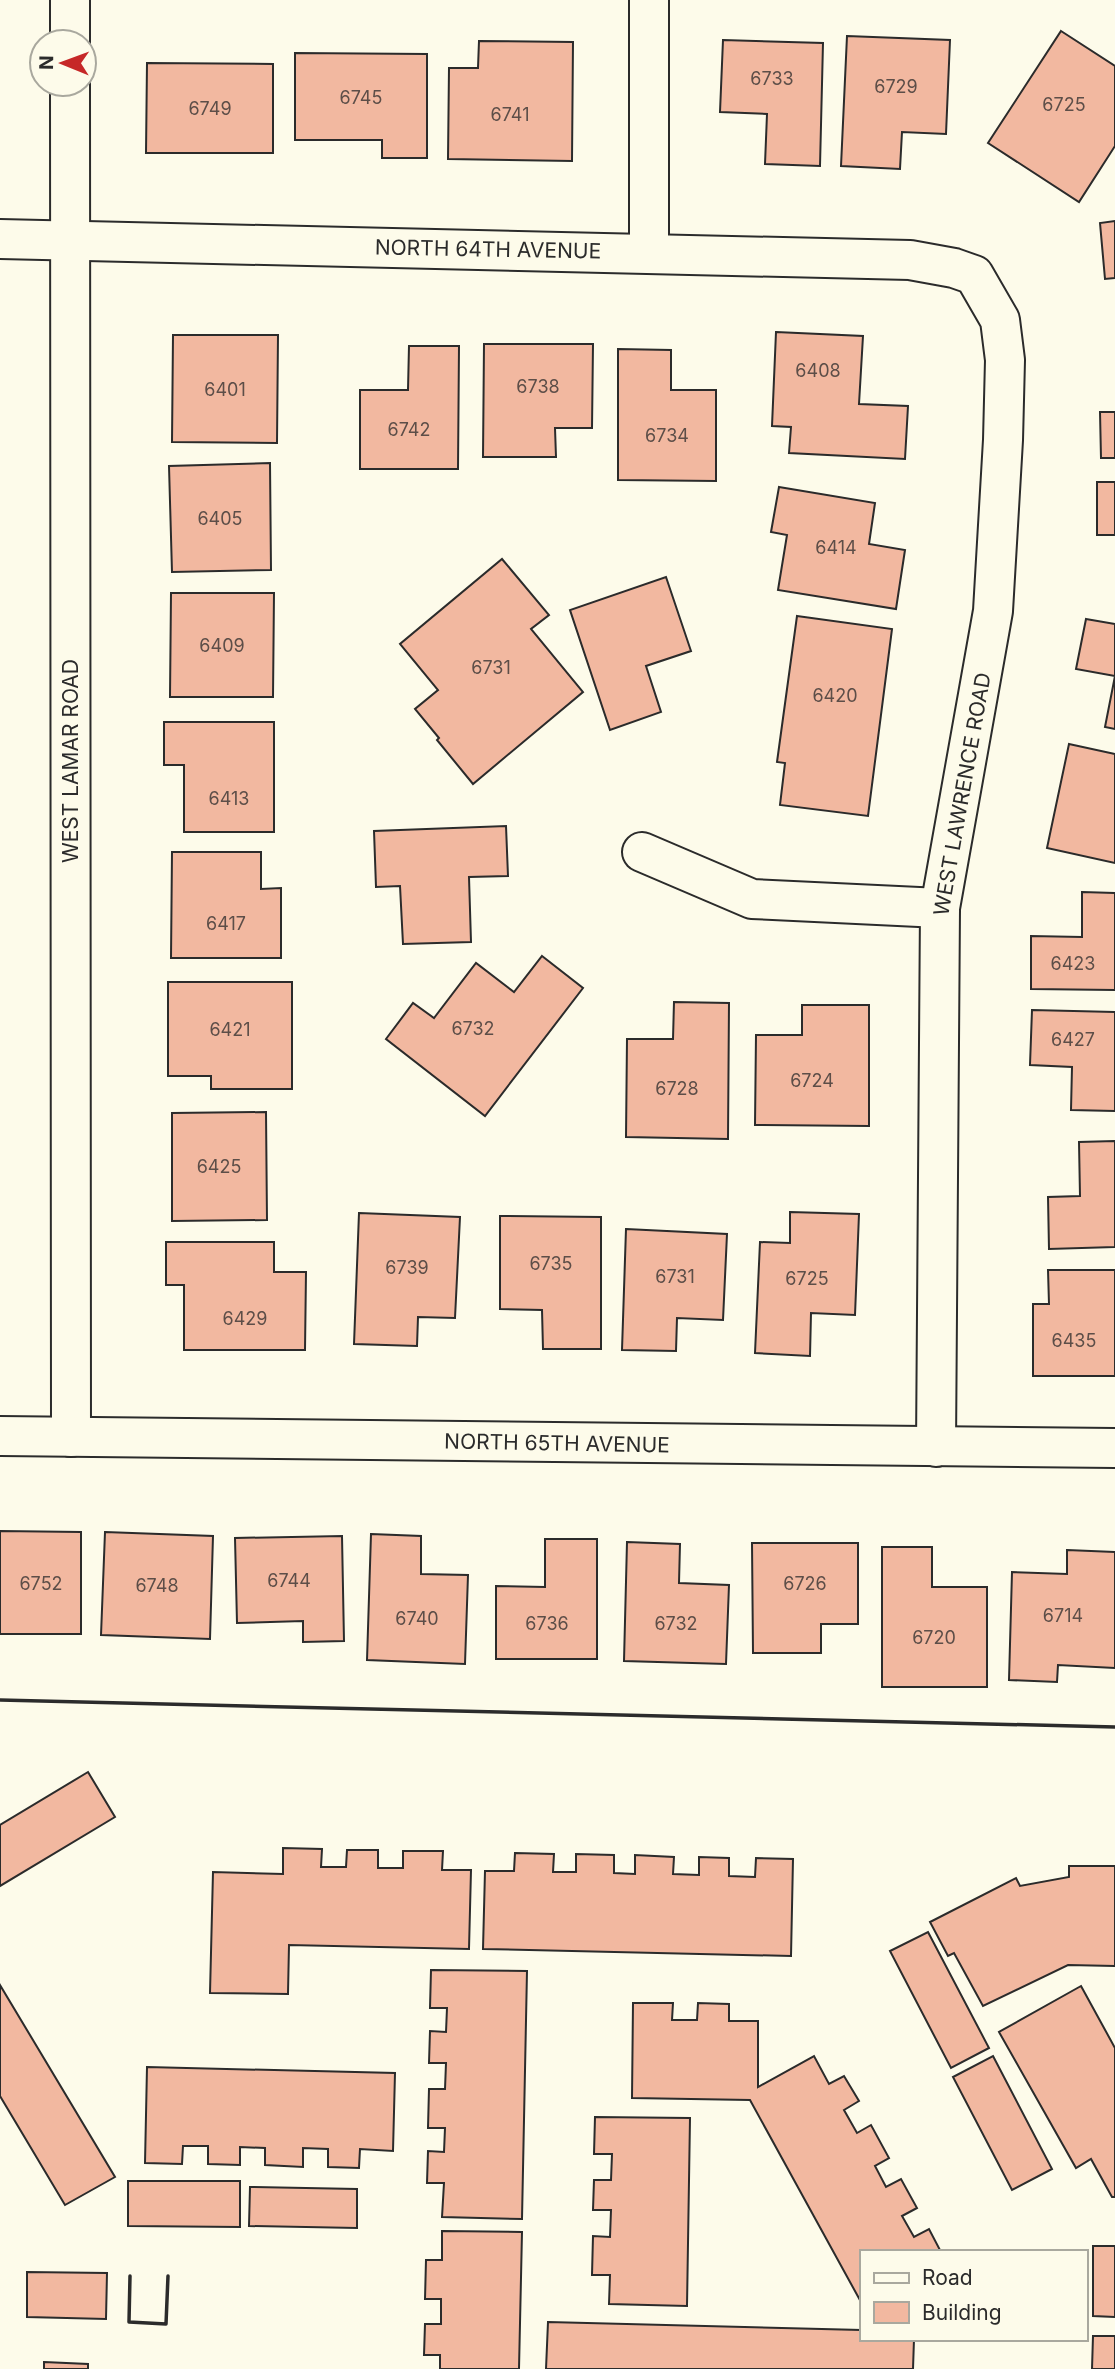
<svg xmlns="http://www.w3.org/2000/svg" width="1115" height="2369" viewBox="0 0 1115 2369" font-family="Inter,sans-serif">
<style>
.building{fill:#f2b8a0;stroke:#2b2b2b;stroke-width:2}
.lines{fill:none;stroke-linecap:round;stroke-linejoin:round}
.minor-casing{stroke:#2b2b2b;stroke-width:42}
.minor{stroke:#fdfbea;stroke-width:38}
.wall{stroke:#2b2b2b;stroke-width:3.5}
.labels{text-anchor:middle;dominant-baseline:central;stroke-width:5;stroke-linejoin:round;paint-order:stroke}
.number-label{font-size:18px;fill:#5d4e48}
.street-label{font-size:21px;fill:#2b2b2b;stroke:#fdfbea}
</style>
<rect width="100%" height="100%" fill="#fdfbea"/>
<g class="building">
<polygon points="1061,31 1115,66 1115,146 1079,202 988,143"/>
<polygon points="847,36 950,40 946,134 902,132 900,169 841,166"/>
<polygon points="723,40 823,43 820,166 765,164 767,114 720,112"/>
<polygon points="479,41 573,42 572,161 448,159 449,68 478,68"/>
<polygon points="295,53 427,54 427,158 382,158 382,140 295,140"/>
<polygon points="147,63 273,64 273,153 146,153"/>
<polygon points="1115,221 1115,278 1105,279 1100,223"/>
<polygon points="776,332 863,336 859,404 908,406 905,459 789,453 791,427 772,426"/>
<polygon points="173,335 278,335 277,443 172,442"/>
<polygon points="484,344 593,344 592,428 555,428 556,457 483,457"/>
<polygon points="409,346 459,346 458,469 360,469 360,390 408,390"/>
<polygon points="618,349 671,350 671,390 716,390 716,481 618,480"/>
<polygon points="1100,412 1115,412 1115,458 1101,458"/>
<polygon points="270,463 271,570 172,572 169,466"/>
<rect x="1097" y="482" width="18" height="53"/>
<polygon points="779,487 875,503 869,544 905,550 896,609 778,590 787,535 771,532"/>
<polygon points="502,559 549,615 531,629 583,692 473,784 437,740 439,738 415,709 438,690 400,644"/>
<polygon points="666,577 691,651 646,666 661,712 610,730 570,610"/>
<polygon points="171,593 274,593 273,697 170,697"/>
<polygon points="797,616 892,629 868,816 780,805 785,763 777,762"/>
<polygon points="1086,619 1115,624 1115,729 1105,727 1115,676 1076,669"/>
<polygon points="164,722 274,722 274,832 184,832 184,765 164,765"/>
<polygon points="1069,744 1115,754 1115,863 1047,848"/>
<polygon points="506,826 508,876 469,877 471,942 403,944 400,886 376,887 374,831"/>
<polygon points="172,852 261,852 261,889 281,888 281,958 171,958"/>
<polygon points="1082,892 1115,893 1115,990 1031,989 1031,936 1082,937"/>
<polygon points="542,956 583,988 485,1116 386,1039 413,1003 434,1018 476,963 514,992"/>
<polygon points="168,982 292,982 292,1089 211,1089 211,1076 168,1076"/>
<polygon points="674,1002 729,1003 728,1139 626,1137 627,1039 673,1039"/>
<polygon points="802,1005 869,1005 869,1126 755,1125 756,1035 802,1035"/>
<polygon points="1032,1010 1115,1012 1115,1111 1071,1110 1072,1067 1030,1065"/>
<polygon points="266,1112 267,1220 172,1221 172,1113"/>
<polygon points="1115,1141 1115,1247 1049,1249 1048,1197 1080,1196 1079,1142"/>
<polygon points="790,1212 859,1214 855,1315 811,1313 810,1356 755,1353 760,1242 790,1243"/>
<polygon points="359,1213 460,1217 455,1318 418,1317 417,1346 354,1344"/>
<polygon points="500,1216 601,1217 601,1349 543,1349 542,1310 500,1309"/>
<polygon points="626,1229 727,1234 723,1320 677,1318 676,1351 622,1350"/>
<polygon points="166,1242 274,1242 274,1272 306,1272 305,1350 184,1350 184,1285 166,1285"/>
<polygon points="1048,1270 1115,1270 1115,1376 1033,1376 1033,1304 1049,1304"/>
<polygon points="0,1531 81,1532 81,1634 0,1634"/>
<polygon points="105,1532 213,1536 210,1639 101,1635"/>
<polygon points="371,1534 421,1536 421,1574 468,1575 465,1664 367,1660"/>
<polygon points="342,1536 344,1641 303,1642 303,1621 237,1623 235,1538"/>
<polygon points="545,1539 597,1539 597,1659 496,1659 496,1586 545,1587"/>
<polygon points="627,1542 680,1544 679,1583 729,1585 726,1664 624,1661"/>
<polygon points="752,1543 858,1543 858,1624 821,1624 821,1653 753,1653"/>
<polygon points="882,1547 932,1547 932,1587 987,1587 987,1687 882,1687"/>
<polygon points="1067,1550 1115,1552 1115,1668 1058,1665 1057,1682 1009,1680 1012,1572 1067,1574"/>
<polygon points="88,1772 115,1817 0,1886 0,1825"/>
<polygon points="283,1848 322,1849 321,1867 346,1867 347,1850 378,1850 378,1868 403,1868 403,1851 443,1851 442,1870 471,1870 469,1949 289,1945 288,1994 210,1993 213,1872 283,1874"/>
<polygon points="515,1853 554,1854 553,1872 576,1872 576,1854 614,1855 614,1873 635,1874 635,1855 674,1857 673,1874 699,1875 699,1857 729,1858 729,1876 755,1877 756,1858 793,1859 791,1956 483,1949 485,1871 514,1871"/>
<polygon points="1069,1866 1115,1866 1115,1966 1068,1965 983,2006 954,1953 948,1956 930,1922 1016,1878 1020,1886 1069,1877"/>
<polygon points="928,1932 989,2048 951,2068 890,1951"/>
<polygon points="431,1970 527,1971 522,2219 442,2217 444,2183 427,2183 428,2151 444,2152 445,2128 428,2128 429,2089 445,2089 446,2063 429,2063 430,2031 446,2032 447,2008 430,2008"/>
<polygon points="0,1985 115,2177 65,2205 0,2096"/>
<polygon points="1081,1986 1115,2048 1115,2197 1112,2197 1091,2159 1076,2168 999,2032"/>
<polygon points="633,2003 673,2003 672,2020 697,2020 698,2003 729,2004 729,2021 758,2021 758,2087 814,2056 829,2084 844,2076 859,2101 844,2110 857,2133 871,2125 889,2158 875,2166 886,2187 901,2179 917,2208 902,2216 914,2237 929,2229 941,2252 861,2252 861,2302 750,2100 632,2098"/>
<polygon points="993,2056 1052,2169 1012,2190 953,2077"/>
<polygon points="147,2067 395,2073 393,2151 360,2149 359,2168 328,2167 328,2149 303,2148 303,2167 265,2165 265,2148 240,2147 240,2165 208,2164 208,2146 183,2146 182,2164 145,2163"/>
<polygon points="595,2117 690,2118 687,2306 609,2304 610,2275 592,2275 593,2236 610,2237 611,2210 593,2210 594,2180 611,2180 612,2154 594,2154"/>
<polygon points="128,2181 240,2181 240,2227 128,2226"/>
<polygon points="250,2187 357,2189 357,2228 249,2226"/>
<polygon points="442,2231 522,2232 519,2369 440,2369 440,2355 424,2355 425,2324 441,2324 441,2299 425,2299 426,2260 442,2260"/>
<polygon points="1093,2246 1115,2246 1115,2317 1093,2316"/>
<polygon points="27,2272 107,2273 106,2319 27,2317"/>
<polygon points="548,2322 861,2330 861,2339 914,2339 913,2369 546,2369"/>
<polygon points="1093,2336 1115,2336 1115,2369 1092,2369"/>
<polygon points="44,2362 88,2364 88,2369 44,2369"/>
</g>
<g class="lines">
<defs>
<g id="minor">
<polyline points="70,0 70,42"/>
<polyline points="649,0 649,252"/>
<polyline points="70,84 71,1437"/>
<polyline points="0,239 910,260 954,268 974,275 1000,320 1005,360 1003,440 993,611 940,908 936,1447"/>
<polyline points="642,852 752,899 940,908"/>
<polyline points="0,1436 1115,1448"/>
</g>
</defs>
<use href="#minor" class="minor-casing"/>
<use href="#minor" class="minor"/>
<g class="wall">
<polyline points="0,1700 1115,1727"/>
<polyline points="130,2276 129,2322 166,2324 168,2276"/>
</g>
</g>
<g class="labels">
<g class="number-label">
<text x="772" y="78">6733</text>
<text x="896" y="86">6729</text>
<text x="361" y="97">6745</text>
<text x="1064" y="104">6725</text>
<text x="210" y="108">6749</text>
<text x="510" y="114">6741</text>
<text x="818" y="370">6408</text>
<text x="538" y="386">6738</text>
<text x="225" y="389">6401</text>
<text x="409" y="429">6742</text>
<text x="667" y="435">6734</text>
<text x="220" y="518">6405</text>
<text x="836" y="547">6414</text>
<text x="222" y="645">6409</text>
<text x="491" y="667">6731</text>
<text x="835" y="695">6420</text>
<text x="229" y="798">6413</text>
<text x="226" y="923">6417</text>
<text x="1073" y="963">6423</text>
<text x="473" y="1028">6732</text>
<text x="230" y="1029">6421</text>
<text x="1073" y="1039">6427</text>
<text x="812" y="1080">6724</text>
<text x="677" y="1088">6728</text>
<text x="219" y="1166">6425</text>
<text x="551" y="1263">6735</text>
<text x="407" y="1267">6739</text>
<text x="675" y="1276">6731</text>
<text x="807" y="1278">6725</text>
<text x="245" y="1318">6429</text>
<text x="1074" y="1340">6435</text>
<text x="289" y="1580">6744</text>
<text x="41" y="1583">6752</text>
<text x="805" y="1583">6726</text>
<text x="157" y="1585">6748</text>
<text x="1063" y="1615">6714</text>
<text x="417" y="1618">6740</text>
<text x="547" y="1623">6736</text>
<text x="676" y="1623">6732</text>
<text x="934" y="1637">6720</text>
</g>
<g class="street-label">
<text transform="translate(488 249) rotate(1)">NORTH 64TH AVENUE</text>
<text transform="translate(70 761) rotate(-90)">WEST LAMAR ROAD</text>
<text transform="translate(962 794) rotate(-80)">WEST LAWRENCE ROAD</text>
<text transform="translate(557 1443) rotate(1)">NORTH 65TH AVENUE</text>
</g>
</g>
<rect x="860" y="2250" width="228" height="91" fill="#fdfbea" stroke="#a9a89e" stroke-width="2"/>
<rect x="874" y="2273" width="35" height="10" fill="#fdfbea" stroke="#a9a89e" stroke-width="2"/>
<text x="922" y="2285" font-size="21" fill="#2b2b2b">Road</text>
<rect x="874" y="2302" width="35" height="21" fill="#f2b8a0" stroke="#a9a89e" stroke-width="2"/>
<text x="922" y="2320" font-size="21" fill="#2b2b2b">Building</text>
<g transform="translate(63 63) rotate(271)"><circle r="33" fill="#fdfbea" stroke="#a9a89e" stroke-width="2"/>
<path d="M0-5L12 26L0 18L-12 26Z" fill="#c62828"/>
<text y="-10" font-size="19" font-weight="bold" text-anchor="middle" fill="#2b2b2b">N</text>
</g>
</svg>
